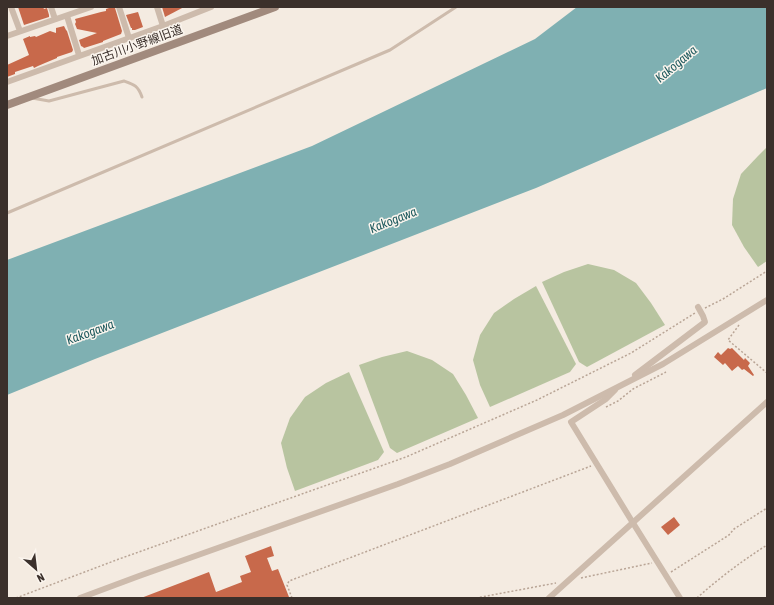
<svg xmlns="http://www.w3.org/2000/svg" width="774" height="605" viewBox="0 0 774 605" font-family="'Asap Condensed','Noto Sans JP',sans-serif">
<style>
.green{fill:#b8c4a0}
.water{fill:#7fb0b2}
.building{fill:#c8694b}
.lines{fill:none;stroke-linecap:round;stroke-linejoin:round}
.path{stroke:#b9a596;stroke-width:1.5;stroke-dasharray:2 2;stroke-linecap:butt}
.lane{stroke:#cdbbac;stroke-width:3}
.street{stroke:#cdbbac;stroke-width:6}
.secondary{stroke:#a18a7d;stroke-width:8}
.labels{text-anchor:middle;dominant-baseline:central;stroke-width:3;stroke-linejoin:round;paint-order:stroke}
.street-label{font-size:12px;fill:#3b302b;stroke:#fbf5ee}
.water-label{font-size:13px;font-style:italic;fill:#1f5a5e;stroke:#fbf5ee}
</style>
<rect width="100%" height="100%" fill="#f4ebe1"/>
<g class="green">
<polygon points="767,147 767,261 758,267 744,247 732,225 733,199 741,174 758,156"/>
<polygon points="588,264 614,270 636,283 651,303 665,325 587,367 579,362 542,282 564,272"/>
<polygon points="536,286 576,364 570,372 490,407 480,385 473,360 480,335 494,313 514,299"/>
<polygon points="407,351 432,360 453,374 466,395 478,418 397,453 390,448 359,365 382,357"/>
<polygon points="349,372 384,452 378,460 295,491 287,468 281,443 290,418 305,397 326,383"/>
</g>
<polygon class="water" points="577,7 767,7 767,88 536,188 95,359 7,395 7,260 312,146 535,39"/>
<g class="building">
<polygon points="18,7 39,7 40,8 43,7 44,9 47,8 49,15 49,17 24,25"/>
<polygon points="162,7 184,7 165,17"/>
<polygon points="109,8 115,8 122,31 121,34 103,41 103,42 84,48 83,47 81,46 79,40 97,33 77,29 75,24 76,22 75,19 101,12 106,11 106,9"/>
<polygon points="138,12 143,27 135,30 132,30 132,28 131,28 126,15"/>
<polygon points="64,26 66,30 67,31 73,50 72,52 57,57 57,58 45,63 38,66 34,68 33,66 15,72 15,74 7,77 7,65 29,55 23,39 30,36 30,37 35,36 36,37 50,31 56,33 56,28"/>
<polygon points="728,348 730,349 732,348 744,360 745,358 750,363 748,366 754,375 753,376 744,369 742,370 738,366 732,371 725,363 723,365 714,357 718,352 721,355"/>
<polygon points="674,517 680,525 668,535 661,527"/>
<polygon points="271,546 274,556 267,558 272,571 278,569 289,597 285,598 141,598 209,572 216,592 242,582 240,576 251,572 245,556"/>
</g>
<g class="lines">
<g class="path">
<polyline points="705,308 723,299 767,271"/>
<polyline points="739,325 728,340 767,373"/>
<polyline points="606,407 618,401 633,389 666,372"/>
<polyline points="671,572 729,535 734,529 767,508"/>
<polyline points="581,578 652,563"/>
<polyline points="16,598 119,559 406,457 537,400 631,353 695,313"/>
<polyline points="292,598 287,585 289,581 591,466"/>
<polyline points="476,598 556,583"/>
<path d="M 697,598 C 719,578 742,561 767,545"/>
</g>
<g class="lane">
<path d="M 32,98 L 49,101 L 124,81 C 135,85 138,86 142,97"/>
<polyline points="7,213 390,50 456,7"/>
</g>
<g class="street">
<polyline points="11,7 20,31"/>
<polyline points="51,7 55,19"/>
<polyline points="119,7 129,38"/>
<polyline points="157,7 163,26"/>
<polyline points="67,16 79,55"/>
<polyline points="7,36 91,7"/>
<polyline points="7,82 163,26 211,7"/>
<polyline points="635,375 705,322 703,316 698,307"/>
<polyline points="615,390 606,399 571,422 633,523 680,598"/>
<polyline points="80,598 139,576 398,484 450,464 563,415 663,364 767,300"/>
<polyline points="549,598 767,402"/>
</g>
<polyline class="secondary" points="7,105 275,7"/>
</g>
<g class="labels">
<g class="street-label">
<text transform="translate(137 45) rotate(-20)">加古川小野線旧道</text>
</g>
<g class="water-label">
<text transform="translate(676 64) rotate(-40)">Kakogawa</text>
<text transform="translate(393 220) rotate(-22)">Kakogawa</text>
<text transform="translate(90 332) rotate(-20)">Kakogawa</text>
</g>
</g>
<rect width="774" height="605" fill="none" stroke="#3b302b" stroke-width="16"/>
<g transform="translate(36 569) rotate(152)" stroke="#fbf5ee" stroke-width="3" paint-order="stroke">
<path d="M0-3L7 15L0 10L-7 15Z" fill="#3b302b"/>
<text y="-6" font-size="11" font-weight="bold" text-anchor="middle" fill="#3b302b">N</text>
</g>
</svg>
